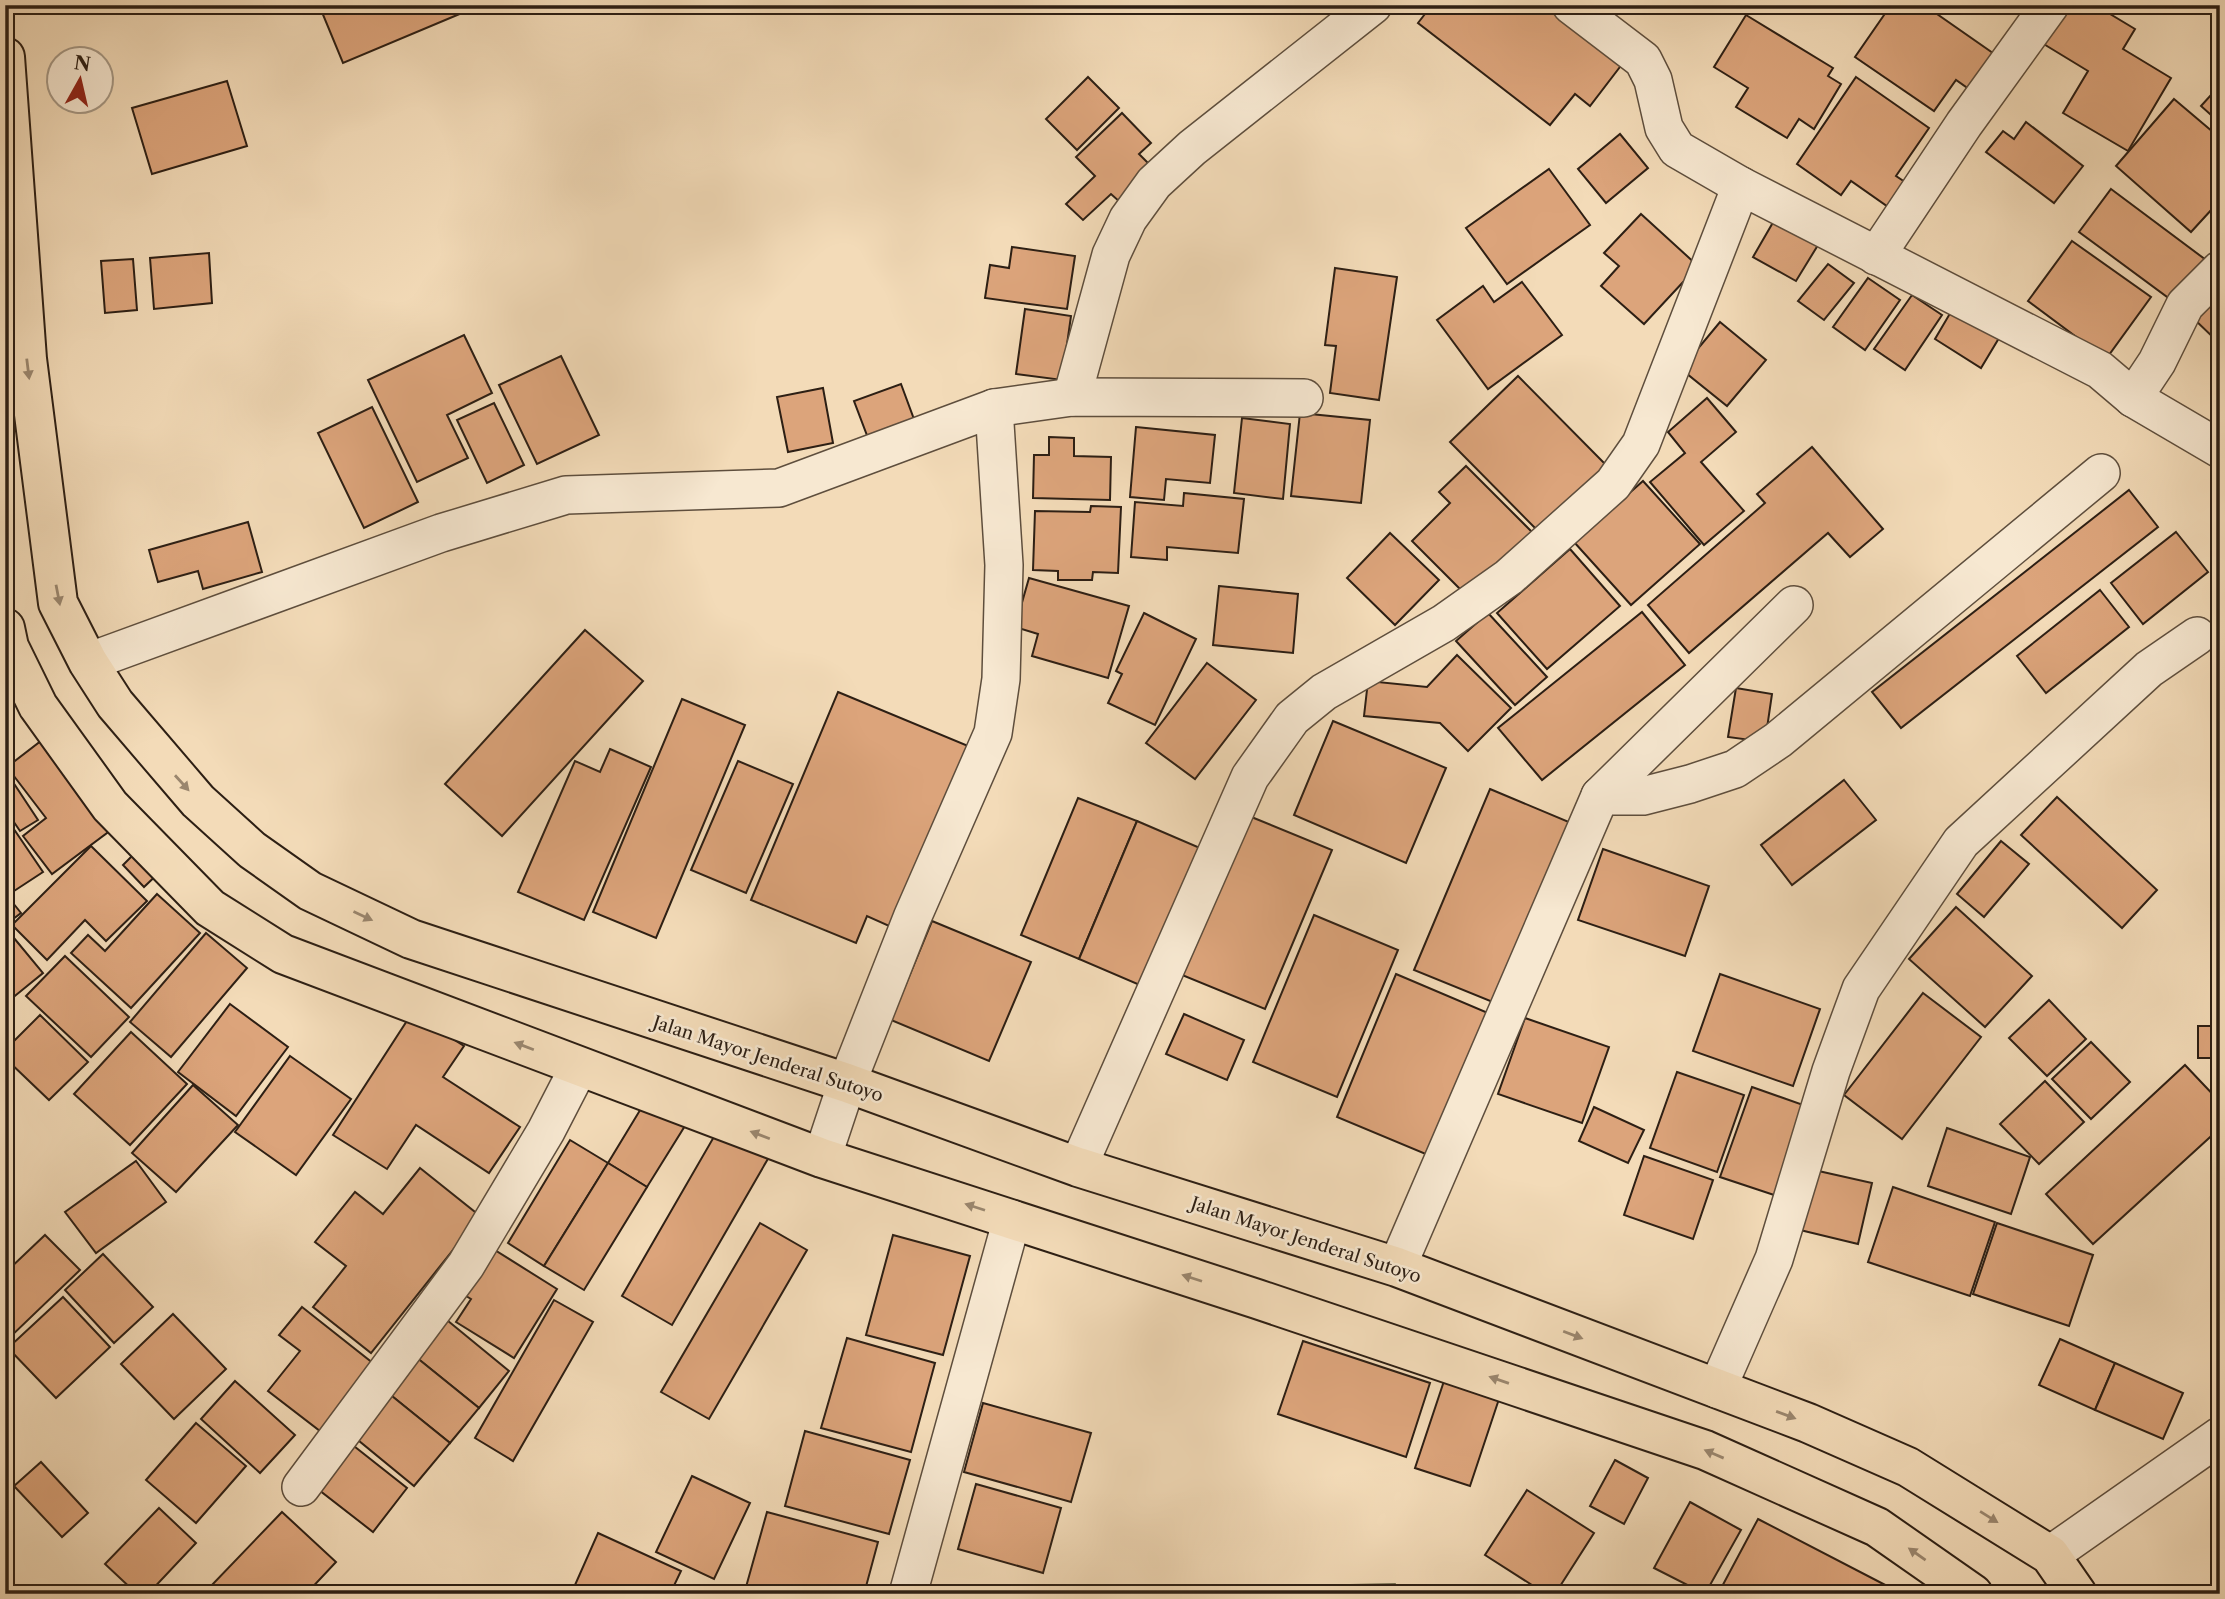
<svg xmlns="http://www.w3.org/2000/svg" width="2225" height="1599" viewBox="0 0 2225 1599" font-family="'Libre Caslon Text',serif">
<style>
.green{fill:#bac08f;stroke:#747052;stroke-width:2}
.building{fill:#dca47b;stroke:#2d1f14;stroke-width:2}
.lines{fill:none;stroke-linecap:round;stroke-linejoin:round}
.minor-casing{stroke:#5e4e3d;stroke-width:40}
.primary-casing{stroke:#2d1f14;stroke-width:42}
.minor{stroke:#f7e8d1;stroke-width:37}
.primary{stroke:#f3dbb8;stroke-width:38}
.oneway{fill:#9a866e}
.labels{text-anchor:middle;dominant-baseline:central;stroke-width:5;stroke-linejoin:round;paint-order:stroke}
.street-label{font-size:18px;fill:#2d1f14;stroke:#f7e8d1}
</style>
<rect width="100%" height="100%" fill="#f3dbb8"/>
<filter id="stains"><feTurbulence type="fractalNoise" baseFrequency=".00286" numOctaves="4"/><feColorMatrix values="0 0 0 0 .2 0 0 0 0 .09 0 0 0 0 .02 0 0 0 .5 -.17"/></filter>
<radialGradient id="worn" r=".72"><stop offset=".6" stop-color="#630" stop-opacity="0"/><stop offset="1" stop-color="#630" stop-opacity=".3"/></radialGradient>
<polygon class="green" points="1395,1584 1401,1594 1301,1594 1305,1586"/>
<g class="building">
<polygon points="319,5 481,5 343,63"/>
<polygon points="1432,5 1557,5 1626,59 1590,106 1575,94 1550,125 1418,23"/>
<polygon points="1891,5 1924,5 2000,58 1976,94 1956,80 1934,111 1855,57"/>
<polygon points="2064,5 2095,5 2135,29 2123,49 2171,78 2128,151 2063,113 2088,71 2042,43"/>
<polygon points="1746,15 1833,68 1828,76 1841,84 1814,129 1799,119 1787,138 1736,107 1748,88 1714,67"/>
<polygon points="1088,77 1119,108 1077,150 1046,119"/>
<polygon points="1856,77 1929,128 1896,176 1911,186 1894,211 1851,181 1841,195 1797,164"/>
<polygon points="227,81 247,146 152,174 132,108"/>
<polygon points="2220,85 2220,123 2201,106"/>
<polygon points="2174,99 2220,138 2220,214 2213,208 2191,232 2116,166"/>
<polygon points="1122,113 1151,143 1139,154 1155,170 1121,203 1111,194 1083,220 1066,204 1095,176 1076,157"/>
<polygon points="2026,122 2083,166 2054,203 1986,152 2003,131 2014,139"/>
<polygon points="1620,134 1648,168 1606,203 1578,169"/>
<polygon points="1549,169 1590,225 1507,284 1466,228"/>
<polygon points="2111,189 2206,260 2174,302 2079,232"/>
<polygon points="1641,214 1698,266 1644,324 1601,286 1619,266 1604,253"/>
<polygon points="1775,219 1818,245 1796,281 1753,257"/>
<polygon points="2072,241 2151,297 2106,359 2028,301"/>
<polygon points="1012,247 1075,256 1067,309 985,298 990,265 1009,268"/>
<polygon points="209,253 212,303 154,309 150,258"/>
<polygon points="133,259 137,310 105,313 101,261"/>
<polygon points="1828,264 1854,283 1824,320 1798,301"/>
<polygon points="1335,268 1397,277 1379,400 1330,393 1336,346 1325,345"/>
<polygon points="1868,278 1900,300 1865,350 1833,327"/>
<polygon points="1522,282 1562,335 1488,389 1437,320 1483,286 1494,302"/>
<polygon points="2220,292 2220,344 2193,318"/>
<polygon points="1912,295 1942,315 1905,370 1874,349"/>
<polygon points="1025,309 1071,316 1062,380 1016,374"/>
<polygon points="1952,310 1999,338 1981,368 1935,339"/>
<polygon points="1720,322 1766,360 1727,406 1681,369"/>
<polygon points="464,335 492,393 447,415 468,458 417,482 368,380"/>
<polygon points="561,356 599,435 537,464 499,385"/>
<polygon points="1518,376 1610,469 1542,535 1450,442"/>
<polygon points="901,384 915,422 868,438 854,401"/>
<polygon points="823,388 833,443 788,452 777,397"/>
<polygon points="1707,398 1736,432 1701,462 1744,511 1704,545 1650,482 1685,453 1668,432"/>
<polygon points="494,403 524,465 487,483 457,420"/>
<polygon points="372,407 418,502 364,528 318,433"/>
<polygon points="1300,413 1370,420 1361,503 1291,496"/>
<polygon points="1242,418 1290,424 1283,499 1234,493"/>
<polygon points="1136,427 1215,435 1210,483 1166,479 1164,500 1130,497"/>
<polygon points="1049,437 1074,438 1074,456 1111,457 1110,500 1033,498 1034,455 1049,455"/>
<polygon points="1812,447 1883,529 1850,557 1828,533 1689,653 1648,605 1765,503 1757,494"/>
<polygon points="1466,466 1534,534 1469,598 1412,541 1450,503 1439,492"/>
<polygon points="1643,481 1700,544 1631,605 1574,542"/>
<polygon points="2129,490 2158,527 1901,728 1872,692"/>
<polygon points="1184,493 1244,499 1238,553 1167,547 1167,560 1131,557 1135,502 1183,506"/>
<polygon points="1091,506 1121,507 1118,573 1093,572 1092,580 1058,580 1058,571 1033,570 1035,511 1090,512"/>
<polygon points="248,522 262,572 203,589 198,571 158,582 149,550"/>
<polygon points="2176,532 2208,572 2143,624 2111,583"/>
<polygon points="1390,533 1439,580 1395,625 1347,578"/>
<polygon points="1570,549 1620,606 1547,669 1497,613"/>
<polygon points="1029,578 1129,606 1108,678 1032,656 1038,634 1015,627"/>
<polygon points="1219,586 1298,594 1293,653 1213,645"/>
<polygon points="2100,590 2129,627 2046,693 2017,656"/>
<polygon points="1642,612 1685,665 1542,780 1498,728"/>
<polygon points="1144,613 1196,639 1155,725 1108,703 1122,674 1116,671"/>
<polygon points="1488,613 1547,677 1515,705 1456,641"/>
<polygon points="585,630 643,681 502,836 445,784"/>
<polygon points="1457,655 1511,708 1468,751 1440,723 1364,716 1368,681 1427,687"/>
<polygon points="1207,663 1256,700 1195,779 1146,743"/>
<polygon points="1736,688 1772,694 1765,742 1728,737"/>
<polygon points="838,692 973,748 898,930 867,916 856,943 751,900"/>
<polygon points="682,699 745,725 656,938 593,912"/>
<polygon points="1333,721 1446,768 1406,863 1294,815"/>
<polygon points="50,734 119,824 52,874 23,836 46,818 7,767"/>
<polygon points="610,749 651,767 584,920 518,892 575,761 600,772"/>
<polygon points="738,761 793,784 746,893 691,870"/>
<polygon points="5,770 38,820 20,831 5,809"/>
<polygon points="1844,780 1876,820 1792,885 1761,845"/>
<polygon points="1490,789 1576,825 1500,1005 1414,970"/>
<polygon points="2057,797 2157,890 2122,928 2021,835"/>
<polygon points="1078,798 1137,821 1079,959 1021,935"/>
<polygon points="5,816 43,872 11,893 5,885"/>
<polygon points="1249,816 1332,850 1265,1009 1182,975"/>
<polygon points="1137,821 1200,848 1142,986 1079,959"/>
<polygon points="2001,841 2029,864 1984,917 1957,894"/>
<polygon points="143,845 165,867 144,887 123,865"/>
<polygon points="91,846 147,901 106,941 85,920 47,960 12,925"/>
<polygon points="1603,849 1709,886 1685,956 1578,920"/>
<polygon points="5,893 21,913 5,925"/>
<polygon points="157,894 200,933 131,1008 71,953 88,935 105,951"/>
<polygon points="1956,907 2032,976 1985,1027 1909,959"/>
<polygon points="1314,915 1398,950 1337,1097 1253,1062"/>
<polygon points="932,921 1031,962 989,1061 891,1020"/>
<polygon points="9,932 43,973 5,1004 5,935"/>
<polygon points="206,933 247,968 171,1057 130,1022"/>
<polygon points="65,956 129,1017 91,1057 26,996"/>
<polygon points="1396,974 1488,1013 1428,1155 1337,1117"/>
<polygon points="1720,974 1820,1009 1793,1086 1693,1051"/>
<polygon points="1923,993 1981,1037 1902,1139 1844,1095"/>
<polygon points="2049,1000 2086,1039 2047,1076 2009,1038"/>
<polygon points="230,1004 288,1047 236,1116 178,1072"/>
<polygon points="412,1013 464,1046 443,1077 520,1127 489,1173 416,1125 387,1169 333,1135"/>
<polygon points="1184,1014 1244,1040 1227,1080 1166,1054"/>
<polygon points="40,1015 88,1062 49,1100 5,1058 5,1050"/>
<polygon points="1525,1018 1609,1047 1582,1123 1498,1094"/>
<rect x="2198" y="1026" width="15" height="32"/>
<polygon points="131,1032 187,1084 130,1145 74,1094"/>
<polygon points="2091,1042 2130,1082 2091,1119 2052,1079"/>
<polygon points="290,1056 351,1099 296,1175 235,1132"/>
<polygon points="2185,1065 2220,1102 2220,1128 2093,1244 2046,1194"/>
<polygon points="1677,1072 1744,1095 1717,1172 1650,1148"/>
<polygon points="2045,1081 2084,1122 2039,1164 2000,1124"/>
<polygon points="193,1085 238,1125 176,1192 132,1153"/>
<polygon points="1752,1087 1809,1107 1777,1196 1720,1177"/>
<polygon points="648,1097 688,1121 647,1187 608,1163"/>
<polygon points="1594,1107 1644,1130 1628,1163 1579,1141"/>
<polygon points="719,1128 769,1157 672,1325 622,1296"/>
<polygon points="1947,1128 2030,1157 2011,1214 1928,1186"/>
<polygon points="570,1140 608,1163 544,1266 508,1243"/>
<polygon points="1644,1156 1713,1180 1693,1239 1624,1215"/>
<polygon points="136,1161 166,1202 96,1253 65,1212"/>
<polygon points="608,1163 647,1187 584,1290 544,1266"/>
<polygon points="420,1168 480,1216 371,1353 313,1307 346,1266 315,1242 355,1192 383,1214"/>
<polygon points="1814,1170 1872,1183 1858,1244 1800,1230"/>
<polygon points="1893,1187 1995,1222 1970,1296 1868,1262"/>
<polygon points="760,1223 807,1250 709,1419 661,1392"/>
<polygon points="1997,1223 2093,1255 2069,1326 1973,1294"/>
<polygon points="45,1235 80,1270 5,1342 5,1273"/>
<polygon points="893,1235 970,1256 943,1355 866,1335"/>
<polygon points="490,1247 557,1289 514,1358 456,1322 471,1299 461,1293"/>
<polygon points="103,1254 153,1307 114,1343 65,1290"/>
<polygon points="63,1297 110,1347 56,1398 8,1348"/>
<polygon points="554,1300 593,1322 513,1461 475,1438"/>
<polygon points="302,1307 374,1364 320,1431 268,1391 300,1351 279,1335"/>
<polygon points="173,1314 226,1369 174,1419 121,1364"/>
<polygon points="442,1316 509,1371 479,1408 411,1353"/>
<polygon points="847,1338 935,1363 911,1452 821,1428"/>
<polygon points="2060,1339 2115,1363 2095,1410 2039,1385"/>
<polygon points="1303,1341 1430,1383 1406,1457 1278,1414"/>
<polygon points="411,1353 479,1408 450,1443 382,1388"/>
<polygon points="2115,1363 2183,1393 2163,1439 2095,1410"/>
<polygon points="1445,1378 1500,1396 1470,1486 1415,1468"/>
<polygon points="235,1381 295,1435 260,1473 201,1419"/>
<polygon points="382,1388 450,1443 414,1486 347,1431"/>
<polygon points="983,1403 1091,1433 1071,1502 964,1472"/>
<polygon points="196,1423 246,1466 196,1523 146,1480"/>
<polygon points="805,1431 910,1460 889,1534 785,1506"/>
<polygon points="345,1439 407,1488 373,1532 310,1483"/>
<polygon points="1615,1460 1648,1478 1624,1524 1590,1506"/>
<polygon points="41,1462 88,1513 62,1537 14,1486"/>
<polygon points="692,1476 750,1503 714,1579 656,1552"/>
<polygon points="976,1484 1061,1508 1043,1573 958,1549"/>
<polygon points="1527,1490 1594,1533 1555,1594 1546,1594 1485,1555"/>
<polygon points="1690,1502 1741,1530 1705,1594 1654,1568"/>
<polygon points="159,1508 196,1543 148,1594 137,1594 105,1564"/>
<polygon points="282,1512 336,1562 306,1594 217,1594 210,1587"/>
<polygon points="767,1512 878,1542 864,1594 771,1594 746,1587"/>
<polygon points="1758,1519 1893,1589 1890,1594 1718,1594"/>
<polygon points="598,1533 681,1571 670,1594 571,1594"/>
</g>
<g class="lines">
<defs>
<g id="minor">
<polyline points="1571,5 1643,60 1653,80 1664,128 1677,149 1741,186 2100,370 2133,398 2220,449"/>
<polyline points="1876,256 1964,124 2050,5"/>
<polyline points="1072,397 1111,255 1128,219 1154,183 1192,148 1373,5"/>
<polyline points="2133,398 2157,362 2185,305 2220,270"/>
<polyline points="88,662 441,533 566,495 779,488 994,408 1072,397 1304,398"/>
<polyline points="1600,796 1794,605"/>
<polyline points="822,1158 847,1083 912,918 993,733 1001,679 1004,565 994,408"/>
<polyline points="1078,1167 1250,777 1292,718 1324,692 1444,623 1509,577 1613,484 1641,444 1741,186"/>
<polyline points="1397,1267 1600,796 1643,796 1690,784 1735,769 1778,740 2101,473"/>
<polyline points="1717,1389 1774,1259 1831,1071 1861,989 1961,842 2149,669 2197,636"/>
<polyline points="301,1487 466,1265 546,1131 579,1067"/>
<polyline points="2050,1555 2220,1436"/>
<polyline points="908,1594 1012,1219"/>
</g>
<g id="primary">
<polyline points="5,57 27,359 58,603 88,662 115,704 198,801 252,850 310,891 411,939 847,1083 1078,1167 1397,1267 1808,1423 1908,1467 2050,1555 2077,1594"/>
<polyline points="5,628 9,647 38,706 110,806 210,908 283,954 822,1158 1257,1299 1705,1450 1877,1527 1973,1594"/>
</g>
</defs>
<use href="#minor" class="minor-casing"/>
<use href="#primary" class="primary-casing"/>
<use href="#minor" class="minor"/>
<use href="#primary" class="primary"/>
</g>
<defs><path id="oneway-solid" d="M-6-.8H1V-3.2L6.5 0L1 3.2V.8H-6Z" transform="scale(1.75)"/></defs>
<g class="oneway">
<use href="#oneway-solid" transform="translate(28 369) rotate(83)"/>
<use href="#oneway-solid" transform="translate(58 595) rotate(79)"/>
<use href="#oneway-solid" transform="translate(182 783) rotate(48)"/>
<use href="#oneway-solid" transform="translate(363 916) rotate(25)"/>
<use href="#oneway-solid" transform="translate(524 1046) rotate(-159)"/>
<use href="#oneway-solid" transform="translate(760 1135) rotate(-159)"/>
<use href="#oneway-solid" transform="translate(975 1207) rotate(-162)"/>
<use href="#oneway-solid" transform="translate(1192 1278) rotate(-162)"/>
<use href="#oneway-solid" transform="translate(1573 1335) rotate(21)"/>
<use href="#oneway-solid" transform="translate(1499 1380) rotate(-161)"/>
<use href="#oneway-solid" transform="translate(1786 1415) rotate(20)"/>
<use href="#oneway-solid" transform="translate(1714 1454) rotate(-157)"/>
<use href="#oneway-solid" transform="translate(1989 1517) rotate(32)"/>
<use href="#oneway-solid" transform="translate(1917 1554) rotate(-145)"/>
</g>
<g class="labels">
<g class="street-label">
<text transform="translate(768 1059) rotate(18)">Jalan Mayor Jenderal Sutoyo</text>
<text transform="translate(1306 1240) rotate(18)">Jalan Mayor Jenderal Sutoyo</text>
</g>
</g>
<rect width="2225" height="1599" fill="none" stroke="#f3dbb8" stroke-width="28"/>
<rect x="7" y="7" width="2211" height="1585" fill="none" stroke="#2d1f14" stroke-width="3.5"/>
<rect x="14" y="14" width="2197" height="1571" fill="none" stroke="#2d1f14" stroke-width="2"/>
<g transform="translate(80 80) rotate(8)"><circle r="33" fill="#f7e8d1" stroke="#a69885" stroke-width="2"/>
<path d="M0-5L12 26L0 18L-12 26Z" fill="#8f2418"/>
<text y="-10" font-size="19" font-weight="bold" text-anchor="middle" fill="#2d1f14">N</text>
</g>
<rect width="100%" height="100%" filter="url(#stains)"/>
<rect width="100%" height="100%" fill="url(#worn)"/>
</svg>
